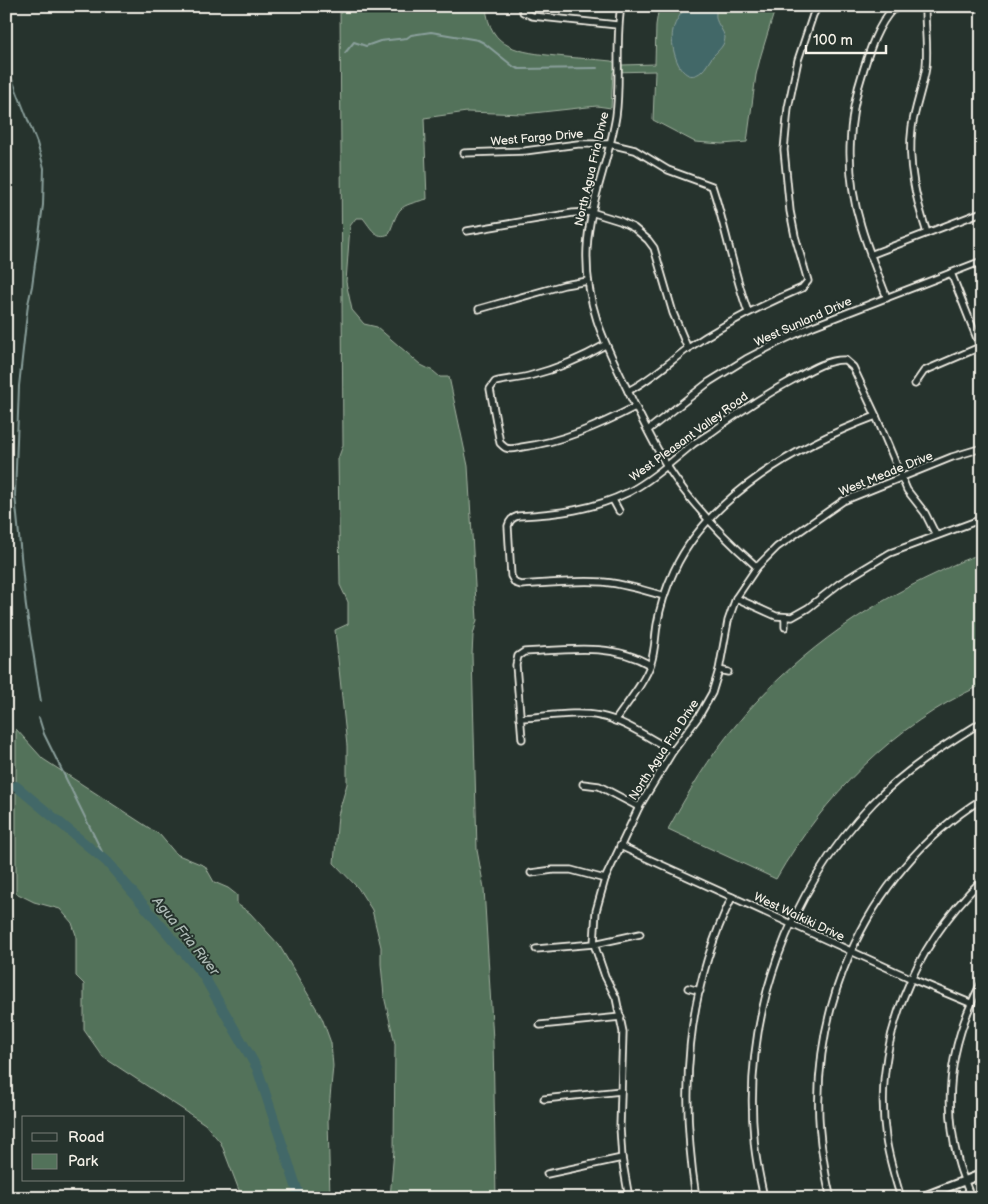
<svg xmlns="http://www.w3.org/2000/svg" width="988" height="1204" viewBox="0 0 988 1204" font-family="'Balsamiq Sans',sans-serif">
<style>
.green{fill:#52725a;stroke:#a3b2a1}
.water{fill:#436868;stroke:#8a9f9b}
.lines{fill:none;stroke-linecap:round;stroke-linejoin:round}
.stream{stroke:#8a9f9b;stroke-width:2}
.river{stroke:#436868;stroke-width:10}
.minor-casing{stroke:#f4f1e8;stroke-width:9}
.tertiary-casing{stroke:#f4f1e8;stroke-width:11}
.minor{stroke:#26332d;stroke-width:5.5}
.tertiary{stroke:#26332d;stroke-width:7}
.labels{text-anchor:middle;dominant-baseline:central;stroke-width:4;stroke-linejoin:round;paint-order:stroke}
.street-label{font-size:12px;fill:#f4f1e8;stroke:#26332d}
.water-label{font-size:14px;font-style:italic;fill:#adbab5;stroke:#26332d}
</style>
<rect width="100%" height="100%" fill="#26332d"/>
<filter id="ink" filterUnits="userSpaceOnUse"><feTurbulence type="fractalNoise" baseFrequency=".02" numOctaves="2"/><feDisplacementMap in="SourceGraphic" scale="10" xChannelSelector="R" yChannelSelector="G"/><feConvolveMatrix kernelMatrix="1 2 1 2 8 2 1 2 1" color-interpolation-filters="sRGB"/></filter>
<g filter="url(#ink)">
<g class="green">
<path d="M 340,6 L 486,6 C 489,50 521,52 556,56 C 575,58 593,59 611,61 L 622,65 L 655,64 L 656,25 L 659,6 L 776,6 L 761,55 L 756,75 L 747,142 L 722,144 L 695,142 L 653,120 L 655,71 L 613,72 L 611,108 L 597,106 L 524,114 L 467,112 L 424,118 L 427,199 C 397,207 400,206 389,234 C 376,240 371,228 363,218 L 356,218 L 350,226 L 346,282 L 352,310 L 364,324 L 377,327 L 421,365 L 433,371 L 440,377 L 449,377 L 468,466 L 477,620 L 473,635 L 472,655 L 477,850 L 484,888 L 493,1040 L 496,1198 L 390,1198 L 394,1150 L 395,1044 L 384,996 L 381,964 L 381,947 L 372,910 L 358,888 L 334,863 L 338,815 L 347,784 L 347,746 L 335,630 L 348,624 L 348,602 L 340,585 L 338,459 L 343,445 Z"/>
<path d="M 982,554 L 982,685 C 894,724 823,797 776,879 L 668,829 C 688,793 709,757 736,725 C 789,660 861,608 937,573 C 951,566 966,558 982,554 Z"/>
<polygon points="16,729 43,759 160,835 176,854 205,866 214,882 228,888 237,895 237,904 250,913 279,945 322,1018 331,1043 333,1066 328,1119 330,1198 242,1198 221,1143 205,1124 103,1057 84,1030 84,984 76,976 76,935 72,923 60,909 34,902 16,893"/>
</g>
<path class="water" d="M 686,6 L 717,6 C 713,23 720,23 725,37 C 725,45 719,50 713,56 C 709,61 706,68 701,72 C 680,88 669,45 673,30 C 675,21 681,14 686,6 Z"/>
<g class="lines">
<g class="stream">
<polyline points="345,53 354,42 366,46 380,41 407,38 411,35 431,32 478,40 484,43 514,67 519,69 597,68"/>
<polyline points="6,60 10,74 37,143 44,168 43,205 32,286 28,304 19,386 15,495 26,607 41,702"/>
<polyline points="39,718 44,734 107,862"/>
</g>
<polyline class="river" points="16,786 107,862 203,975 257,1068 300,1198"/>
<defs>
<g id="minor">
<polyline points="522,6 523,12 532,16 617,25"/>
<path d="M 621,6 C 615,43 621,79 616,116 C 609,161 589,203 587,249 C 585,304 603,340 627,389 C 639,414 652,441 667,466 C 691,504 724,538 757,567"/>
<path d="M 925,9 C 925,28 928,48 926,67 C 923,87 915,107 912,127 C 907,164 916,199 927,233"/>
<path d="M 464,153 L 525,151 L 578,144 L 610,144 L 635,150 L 668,170 L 712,186 C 726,228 733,271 748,312"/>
<polyline points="467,231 573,213 591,212 620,221 634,228 648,240 654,248 673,313 688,349"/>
<polyline points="870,255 982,212"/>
<polyline points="951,273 982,351"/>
<path d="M 887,298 C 878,274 868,250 861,226 C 845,174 847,119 864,68 C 870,49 878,25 892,10 L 899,8 L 979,8 L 982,9"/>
<polyline points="479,309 564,285 588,281"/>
<path d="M 605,345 C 581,359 556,369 529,376 C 518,379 506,379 495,382 L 490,389 L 500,443 C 502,445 504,447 506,448 C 511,450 517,448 522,447 C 562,442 600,425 635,407"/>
<polyline points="915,384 924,371 980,347"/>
<path d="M 628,391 C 650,380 667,364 687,349 C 723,324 762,305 802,288 L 808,281 L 795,236 L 790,211 L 784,150 L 788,108 L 798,60 L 813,15 L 818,6"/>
<polyline points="648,430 709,382 746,359 781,341 813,326 982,261"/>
<polyline points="613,500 619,511"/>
<path d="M 664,596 C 644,590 624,584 603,582 C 576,580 548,583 521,585 L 515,583 L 511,576 L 508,526 C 510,520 512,518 518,516 C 557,514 593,510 629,492 C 653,479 672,461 693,444 C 699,440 706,436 712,432 C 739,412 766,394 796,378 C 810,370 828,359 845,360 L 853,367 L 876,416 L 907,490 L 925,513 L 936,535"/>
<polyline points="736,598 776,616 792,617 808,608 840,583 890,553 982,519"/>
<polyline points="785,618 785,627"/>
<polyline points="719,670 728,672"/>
<path d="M 520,718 C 544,717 576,711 600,716 C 623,720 652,740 673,751"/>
<path d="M 615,721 C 627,703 645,682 651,663 C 655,650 655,638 657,625 C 660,607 666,588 674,571 C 709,495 801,444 876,416"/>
<path d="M 522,739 L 516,665 L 518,656 L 524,652 C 565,650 613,642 650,665"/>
<polyline points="583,784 599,786 639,807"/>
<polyline points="620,846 910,978 970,1003"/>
<polyline points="531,873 553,870 571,870 605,879"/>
<polyline points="536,949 594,944 640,934"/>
<polyline points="688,988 700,991"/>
<polyline points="540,1025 621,1017"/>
<polyline points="544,1099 621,1091"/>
<polyline points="547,1174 622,1158"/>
<polyline points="629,1198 622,1158 620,1127 623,1032 616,998 605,976 594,944 596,911 605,879 639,807 673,751 699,716 712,693 719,670 728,621 736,598 757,567 777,547 843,501 952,457 982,448"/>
<path d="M 696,1198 C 680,1093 685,994 732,897"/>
<path d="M 764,1198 C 760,1178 755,1158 754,1138 C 743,1015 788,892 873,803 C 905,770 943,746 982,722"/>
<path d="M 831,1198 C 827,1185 825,1170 823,1157 C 801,1021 863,873 982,799"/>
<path d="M 901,1198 C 895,1178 889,1159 886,1139 C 872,1042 914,946 982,880"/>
<path d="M 971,1198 C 967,1186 961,1174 958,1161 C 942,1098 951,1039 982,982"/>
</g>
<polyline id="tertiary" points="920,1198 982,1174"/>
</defs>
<use href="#minor" class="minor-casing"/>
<use href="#tertiary" class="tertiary-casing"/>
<use href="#minor" class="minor"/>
<use href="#tertiary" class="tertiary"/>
</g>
</g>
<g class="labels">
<g class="street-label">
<text transform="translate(537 138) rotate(-5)">West Fargo Drive</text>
<text transform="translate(592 169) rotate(-77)">North Agua Fria Drive</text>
<text transform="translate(803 322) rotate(-24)">West Sunland Drive</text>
<text transform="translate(689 437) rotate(-36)">West Pleasant Valley Road</text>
<text transform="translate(886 474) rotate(-22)">West Meade Drive</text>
<text transform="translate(664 750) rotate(-57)">North Agua Fria Drive</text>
<text transform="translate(799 917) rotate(25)">West Waikiki Drive</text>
</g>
<g class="water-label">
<text transform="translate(186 936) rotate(51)">Agua Fria River</text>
</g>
</g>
<rect width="988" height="1204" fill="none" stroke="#26332d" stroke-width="25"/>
<rect x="12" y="12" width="963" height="1179" fill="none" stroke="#f4f1e8" stroke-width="2" filter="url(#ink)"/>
<rect x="22" y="1116" width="162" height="65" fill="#26332d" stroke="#787f78"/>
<rect x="32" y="1133" width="25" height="8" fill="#26332d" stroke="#787f78"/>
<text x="68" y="1142" font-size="15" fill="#f4f1e8">Road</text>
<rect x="32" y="1154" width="25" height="15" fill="#52725a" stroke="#787f78"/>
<text x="68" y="1166" font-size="15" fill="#f4f1e8">Park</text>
<path d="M806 45v8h80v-8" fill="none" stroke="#f4f1e8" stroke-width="2.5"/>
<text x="813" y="45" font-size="15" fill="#f4f1e8" stroke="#26332d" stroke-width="4" paint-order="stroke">100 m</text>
</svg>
